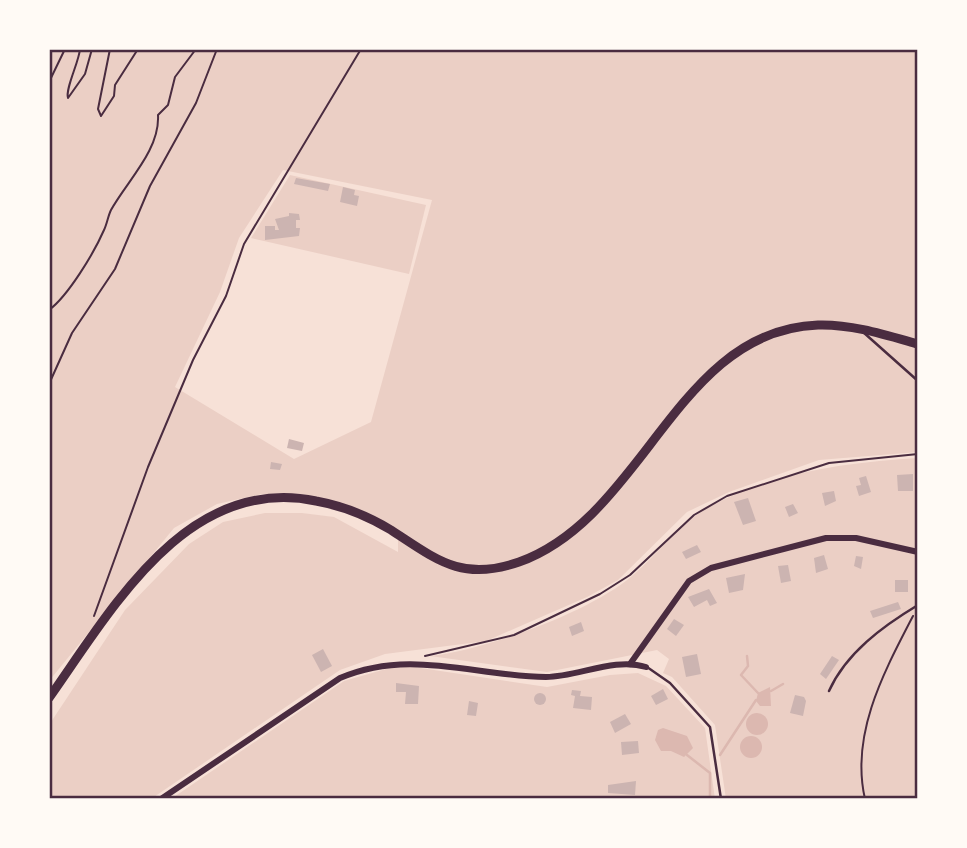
<svg xmlns="http://www.w3.org/2000/svg" width="967" height="848" viewBox="0 0 967 848" font-family="'PT Sans',sans-serif">
<style>
.green{fill:#ebcfc5;fill-rule:evenodd}
.water{fill:#dcb8b0}
.lines{fill:none;stroke-linecap:round;stroke-linejoin:round}
.stream{stroke:#dcb8b0;stroke-width:2.5}
.building{fill:#ccb4b1}
.path{stroke:#4a2c40;stroke-width:2}
.service{stroke:#4a2c40;stroke-width:2.5}
.minor{stroke:#4a2c40;stroke-width:6}
.secondary{stroke:#4a2c40;stroke-width:9}
.neatline{fill:none;stroke:#4a2c40;stroke-width:2.5}
</style>
<rect width="100%" height="100%" fill="#f7e1d7"/>
<g class="green">
<path d="M 49,49 L 918,49 L 918,452 L 819,460 L 729,492 L 687,512 L 618,580 L 587,597 L 486,641 L 385,654 L 340,670 L 151,799 L 49,799 L 49,725 L 125,610 L 189,544 L 223,522 L 265,513 L 302,513 L 334,517 L 398,552 L 398,531 L 306,497 L 262,494 L 217,504 L 174,528 L 49,681 ZM 283,170 L 432,200 L 371,422 L 294,459 L 175,387 L 220,292 L 239,238 Z"/>
<polygon points="290,175 426,205 409,274 251,238"/>
<path d="M 918,458 L 918,799 L 726,799 L 715,725 L 672,677 L 663,673 L 669,659 L 657,650 L 547,672 L 430,656 C 486,650 590,612 632,576 C 657,555 678,525 707,508 C 769,473 848,462 918,458 Z"/>
<polygon points="393,667 414,667 547,687 610,675 638,673 666,686 705,728 715,799 171,799 344,681"/>
</g>
<g class="water">
<polygon points="770,687 771,706 760,706 756,701 758,693"/>
<circle cx="757" cy="724" r="11"/>
<polygon points="663,728 687,736 693,748 684,757 671,751 661,751 655,740 658,730"/>
<circle cx="751" cy="747" r="11"/>
</g>
<g class="lines">
<g class="stream">
<polyline points="747,656 748,666 741,675 758,693"/>
<polyline points="771,691 783,684"/>
<polyline points="687,755 710,773 710,799"/>
<polyline points="720,755 756,700"/>
</g>
</g>
<g class="building">
<polygon points="296,178 330,184 328,191 294,184"/>
<polygon points="343,187 355,190 354,195 359,196 357,206 340,202"/>
<polygon points="289,213 299,214 300,220 296,220 296,228 300,228 299,236 265,240 265,226 275,226 275,230 279,230 275,219 289,216"/>
<polygon points="289,439 304,443 302,451 287,448"/>
<polygon points="271,462 282,464 280,470 270,469"/>
<polygon points="913,474 913,491 898,491 897,475"/>
<polygon points="866,476 871,492 859,496 856,486 861,485 859,478"/>
<polygon points="834,491 836,501 825,506 822,493"/>
<polygon points="748,498 756,521 743,525 734,502"/>
<polygon points="793,504 798,513 789,517 785,507"/>
<polygon points="697,545 701,552 686,559 682,552"/>
<polygon points="824,555 828,569 816,573 814,558"/>
<polygon points="856,556 863,557 861,569 854,566"/>
<polygon points="788,565 791,581 781,583 778,566"/>
<polygon points="745,574 743,590 729,593 726,578"/>
<rect x="895" y="580" width="13" height="12"/>
<polygon points="709,589 717,603 710,606 707,600 694,607 688,597"/>
<polygon points="898,602 901,609 873,618 870,611"/>
<polygon points="674,619 684,625 676,636 667,629"/>
<polygon points="581,622 584,631 572,636 569,627"/>
<polygon points="323,649 332,666 321,672 312,655"/>
<polygon points="697,654 701,674 686,677 682,657"/>
<polygon points="832,656 839,660 826,679 820,674"/>
<polygon points="396,683 419,686 418,704 405,704 406,692 396,692"/>
<polygon points="663,689 668,699 656,705 651,696"/>
<polygon points="572,690 581,691 580,696 592,697 591,710 573,708 575,696 571,695"/>
<circle cx="540" cy="699" r="6"/>
<polygon points="795,695 804,697 806,701 803,716 790,713"/>
<polygon points="469,701 478,703 476,716 467,715"/>
<polygon points="625,714 631,724 615,733 610,722"/>
<polygon points="638,741 639,753 622,755 621,742"/>
<polygon points="636,781 635,795 608,793 608,785"/>
</g>
<g class="lines">
<g class="path">
<path d="M 80,49 C 79,62 65,89 68,98 L 85,74 L 92,49"/>
<polyline points="110,49 98,109 101,116 114,96 115,85 138,49"/>
<polyline points="49,82 65,49"/>
<path d="M 49,310 C 68,296 94,253 104,230 C 107,224 108,216 111,210 C 127,181 160,150 158,115 L 168,105 L 175,77 L 196,49"/>
<polyline points="49,384 72,333 115,269 150,186 196,103 217,49"/>
<polyline points="94,616 148,467 193,360 226,296 244,244 361,49"/>
<polyline points="425,656 514,635 600,594 630,575 694,515 727,496 829,463 918,454"/>
<path d="M 865,799 C 850,734 884,672 913,616"/>
</g>
<g class="service">
<polyline points="863,332 918,381"/>
<polyline points="647,667 670,683 710,727 721,799"/>
<path d="M 829,691 C 846,653 883,626 918,605"/>
</g>
<g class="minor">
<polyline points="630,664 689,581 711,568 826,538 856,538 918,552"/>
<path d="M 161,799 L 340,678 C 410,648 474,676 546,677 C 578,677 614,657 646,667"/>
</g>
<path class="secondary" d="M 49,698 C 112,609 187,474 316,501 C 343,506 368,516 391,530 C 437,560 462,582 519,562 C 645,517 676,330 818,325 C 852,324 886,335 918,344"/>
</g>
<rect width="967" height="848" fill="none" stroke="#fffaf5" stroke-width="102"/>
<rect x="51" y="51" width="865" height="746" class="neatline"/>
</svg>
